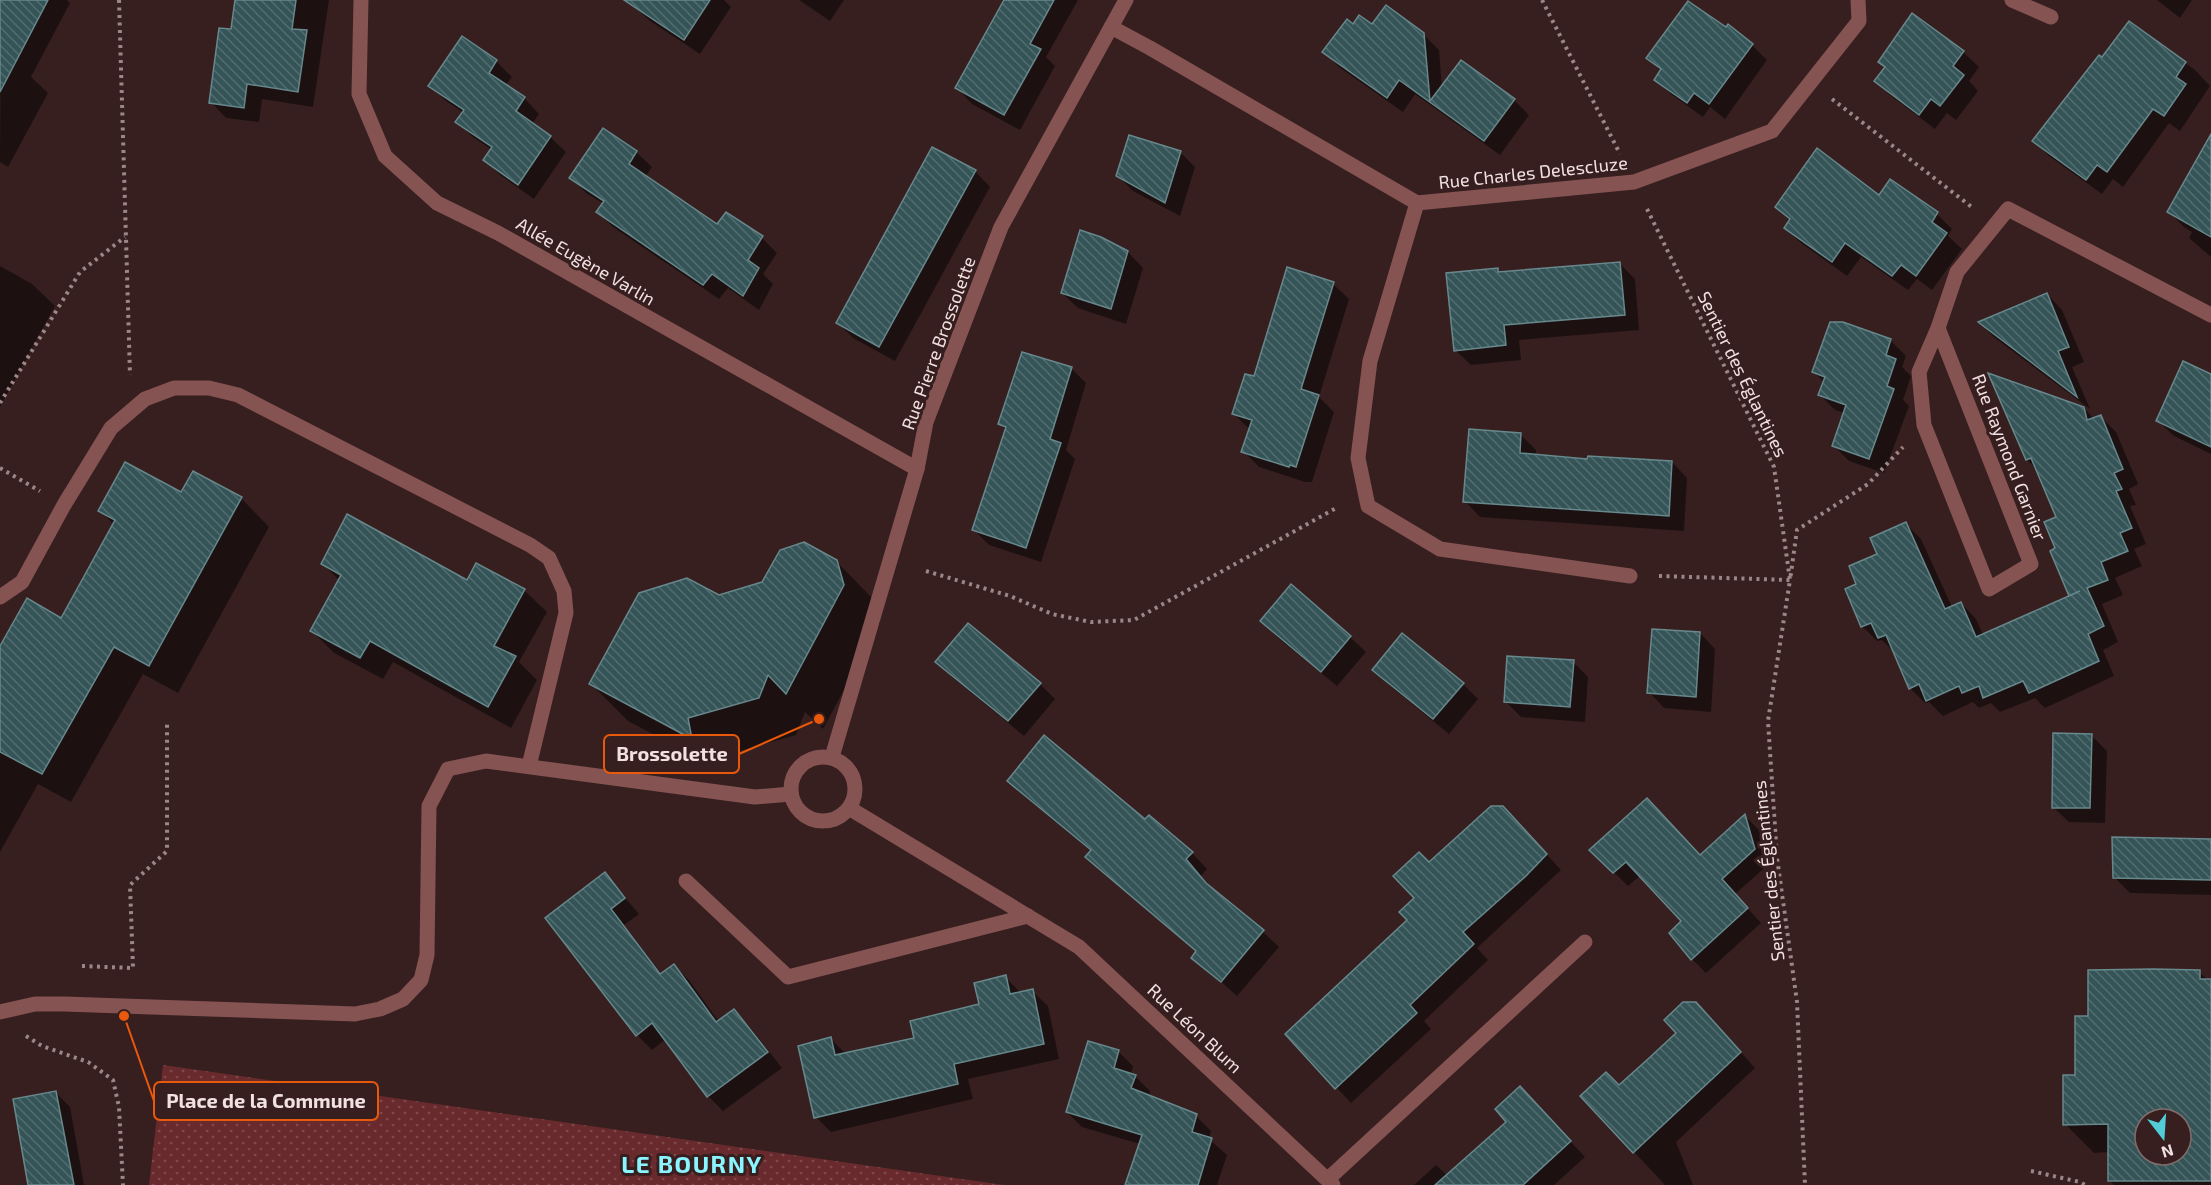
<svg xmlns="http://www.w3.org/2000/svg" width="2211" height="1185" viewBox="0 0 2211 1185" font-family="'Exo 2',sans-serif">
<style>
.park{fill:url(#park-dots)}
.shadow{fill:#0007;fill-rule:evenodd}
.building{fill:url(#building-back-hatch);stroke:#67888c;stroke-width:1.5;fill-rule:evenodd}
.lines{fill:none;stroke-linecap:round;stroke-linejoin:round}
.path{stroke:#9b8787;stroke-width:4;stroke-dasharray:3 4.5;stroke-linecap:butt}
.minor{stroke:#865353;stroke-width:15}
.labels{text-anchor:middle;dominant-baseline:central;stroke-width:6;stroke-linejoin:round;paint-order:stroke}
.street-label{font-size:18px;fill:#f2e1e1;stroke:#371f1f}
.district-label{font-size:24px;font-weight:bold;letter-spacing:1.5px;fill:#8af5ff;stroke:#371f1f}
.leader{fill:none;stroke:#e8590c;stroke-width:2}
.callout-dot{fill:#e8590c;stroke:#371f1f;stroke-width:2}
.callout{fill:#371f1f;stroke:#e8590c;stroke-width:2}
.callout-label{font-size:20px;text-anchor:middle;font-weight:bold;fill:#f2e1e1}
</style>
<defs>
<pattern id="park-dots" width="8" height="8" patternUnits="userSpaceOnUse" patternTransform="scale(1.5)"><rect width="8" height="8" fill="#692a2d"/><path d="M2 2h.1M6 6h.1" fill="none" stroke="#7f494b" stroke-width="1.8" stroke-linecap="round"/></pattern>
<pattern id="building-back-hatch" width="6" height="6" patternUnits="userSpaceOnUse" patternTransform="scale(1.5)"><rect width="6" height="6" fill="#345457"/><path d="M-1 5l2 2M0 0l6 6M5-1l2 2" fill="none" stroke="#526c6f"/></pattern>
</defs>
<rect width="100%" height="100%" fill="#371f1f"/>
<polygon class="park" points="163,1065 1004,1185 149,1185"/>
<g class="shadow">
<polygon points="1,0 67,0 70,3 31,77 48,93 8,167 0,162"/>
<polygon points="237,0 329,0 313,107 262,99 259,122 226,118 211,102 232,31"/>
<polygon points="638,0 724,0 731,7 700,54 650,21 634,6"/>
<polygon points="799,0 844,0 830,21"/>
<polygon points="1006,0 1078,0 1046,57 1055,66 1020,130 972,104 957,88"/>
<polygon points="2157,0 2192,0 2180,18"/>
<polygon points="1913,15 1963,52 1979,67 1969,81 1978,91 1956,120 1947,113 1935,129 1891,96 1876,81 1886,68"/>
<polygon points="2129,23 2195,70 2210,86 2180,131 2169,123 2123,187 2113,179 2102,194 2049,156 2034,141 2102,59"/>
<polygon points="1353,26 1423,34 1439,50 1442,88 1514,100 1529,115 1500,155 1415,94 1403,112 1339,67 1324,52"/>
<polygon points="462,38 496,61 512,77 505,86 524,98 539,114 532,124 550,137 566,152 534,199 500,175 485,159 492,150 473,137 457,122 464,113 446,101 430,85"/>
<polygon points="1752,45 1767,60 1725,119 1710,107 1703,117 1672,95 1656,79 1661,72 1648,58"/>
<polygon points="603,130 636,152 652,167 645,177 718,227 762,238 777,253 763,274 773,284 759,310 728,288 719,299 613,227 598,212 604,204 586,193 571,177"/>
<polygon points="1180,152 1195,167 1180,216 1133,191 1118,176"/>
<polygon points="975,171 990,187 895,361 853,338 838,323"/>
<polygon points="2211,174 2211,257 2189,238 2192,232 2184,227 2169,212"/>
<polygon points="1891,181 1937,214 1952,229 1948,236 1962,249 1932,290 1917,279 1908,290 1861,257 1847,276 1801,243 1785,228 1790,221 1777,207 1879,197"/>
<polygon points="1128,252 1143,268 1126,324 1078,308 1062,293"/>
<polygon points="1619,263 1635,279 1639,330 1519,340 1521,360 1471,365 1455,350 1497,270 1501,273"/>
<polygon points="0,266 32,284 55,306 0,407"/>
<polygon points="1333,284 1349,299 1319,397 1334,412 1312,482 1305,482 1259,467 1243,451 1250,430 1234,414 1255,378"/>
<polygon points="2047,294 2062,310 2084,362 2072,367 2090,409 1995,338 1980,323"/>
<polygon points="1890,340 1906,356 1902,367 1911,376 1903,400 1909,406 1884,473 1849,461 1833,445 1844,413 1835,410 1820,395 1824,382 1814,372"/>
<polygon points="1071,368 1086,383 1066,450 1075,459 1041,562 989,545 974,530 1006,430 1000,424"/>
<polygon points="2211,376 2211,454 2174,436 2158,421"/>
<polygon points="2084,408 2094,419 2100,416 2116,432 2138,484 2129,489 2136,505 2130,506 2146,544 2134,549 2142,566 2115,578 2123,595 2102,604 2118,642 2103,650 2114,676 2045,708 2035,698 2000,712 1991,703 1979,708 1973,702 1943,716 1929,702 1925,703 1910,688 1895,653 1882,640 1877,641 1862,626 1858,585 1879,555 1905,523 1921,539 1952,607 1961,603 1976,619 1983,635 2072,596 2057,549 2058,517 2038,470 2027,460"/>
<polygon points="1520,434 1536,450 1536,456 1589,460 1672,462 1687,478 1684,531 1480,517 1465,501"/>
<polygon points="181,494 241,498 269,527 178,693 143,674 71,802 38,784 0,852 0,649 62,620 114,525 100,510"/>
<polygon points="836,561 873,599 880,623 823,729 805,712 796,735 725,755 728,774 628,721 591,684 719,597"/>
<polygon points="322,563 524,590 547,612 519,662 537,680 511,728 393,662 383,679 334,653 312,631 340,581"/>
<polygon points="1262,621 1350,637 1366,652 1337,686 1277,637"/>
<polygon points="1700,633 1715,649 1711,712 1664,708 1649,692"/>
<polygon points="937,662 1040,684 1055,699 1024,736 952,677"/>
<polygon points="1573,662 1588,677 1585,722 1521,717 1505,701"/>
<polygon points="1374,670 1463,684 1478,699 1449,734 1390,686"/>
<polygon points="2092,736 2107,751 2105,823 2069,822 2053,807"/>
<polygon points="1009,781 1145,821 1192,853 1207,869 1201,876 1213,891 1263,932 1279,947 1237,996 1193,957 1197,953 1103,872 1088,857 1092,852 1024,796"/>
<polygon points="1745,816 1759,830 1769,864 1735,894 1761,923 1706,973 1692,959 1683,921 1641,875 1628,886 1591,850 1701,857"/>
<polygon points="1518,823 1561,870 1477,948 1488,960 1424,1021 1431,1029 1351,1103 1287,1034 1409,920 1416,899"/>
<polygon points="2211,840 2211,895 2130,893 2114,877"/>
<polygon points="605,874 639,914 624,925 662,975 674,965 689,980 719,1022 734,1011 749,1026 782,1068 723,1111 708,1096 666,1039 652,1050 637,1035 547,918"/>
<path d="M 2199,972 L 2208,980 L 2211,980 L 2211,1185 L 2114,1185 L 2109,1180 L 2109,1152 L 2094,1153 L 2065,1124 L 2077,1076 ZM 2145,1119 L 2181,1119 L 2181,1155 L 2145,1155 Z"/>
<polygon points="1005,977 1021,993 1032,991 1048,1006 1059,1059 968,1079 973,1099 831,1132 816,1117 831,1039 846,1054 916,1039 980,1005"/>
<polygon points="1711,1019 1755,1068 1676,1142 1693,1185 1665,1185 1582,1096 1619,1087"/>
<polygon points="1118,1051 1133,1066 1131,1075 1135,1076 1150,1091 1149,1097 1196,1116 1211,1131 1209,1139 1227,1155 1217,1185 1146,1185 1140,1144 1082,1127 1067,1112"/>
<polygon points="55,1092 70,1107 84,1185 30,1185"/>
<polygon points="1535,1104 1585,1157 1554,1185 1414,1185 1436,1165 1448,1176"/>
</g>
<g class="building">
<polygon points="0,0 48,0 0,92"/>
<polygon points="235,0 296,0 292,29 307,30 298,92 247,84 244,108 209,103 219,28 231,29"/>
<polygon points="624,0 710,0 684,40"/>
<polygon points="1004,0 1054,0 1030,44 1041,49 1004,115 955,88"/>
<polygon points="1688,1 1726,27 1728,24 1753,44 1709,104 1694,93 1687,103 1654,80 1661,69 1646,58"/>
<polygon points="1386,5 1424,33 1430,101 1461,60 1515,99 1484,141 1399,80 1387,98 1322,52 1347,19 1353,24 1359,15 1372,24"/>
<polygon points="1912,13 1964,51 1953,66 1964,75 1940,106 1931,99 1919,115 1874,81 1885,67 1878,62"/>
<polygon points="2129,21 2186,62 2176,77 2186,84 2164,116 2153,109 2107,172 2097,165 2086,180 2032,141 2099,55 2102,57"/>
<polygon points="462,36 497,60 489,73 525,97 516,111 551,136 518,185 483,160 492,147 455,122 464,110 428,86"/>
<polygon points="603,128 637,151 629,164 717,224 726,212 763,236 748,260 759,268 743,296 712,274 703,285 596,212 604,201 569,178"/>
<polygon points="2211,134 2211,237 2167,212"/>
<polygon points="1129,135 1181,151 1165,203 1116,176"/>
<polygon points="932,147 976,170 879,347 836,323"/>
<polygon points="1817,148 1879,195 1890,179 1938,212 1932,222 1947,233 1916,276 1901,265 1892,276 1845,243 1832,262 1784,228 1790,219 1775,207"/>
<polygon points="1080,230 1101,237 1128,251 1111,309 1061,293"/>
<polygon points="1620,262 1625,315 1504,325 1506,345 1454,351 1446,273 1498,268 1498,272"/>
<polygon points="1287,267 1334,282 1301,389 1319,395 1296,467 1290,465 1289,467 1241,452 1252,420 1232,414 1245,374 1254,376"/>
<polygon points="2047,293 2069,347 2058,351 2077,397 1978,322"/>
<polygon points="1830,322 1843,322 1891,339 1886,355 1896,359 1887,386 1894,389 1869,459 1832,446 1846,405 1818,395 1825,377 1812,372"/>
<polygon points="1022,352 1072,367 1050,439 1061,443 1026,548 972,530 1006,427 998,424"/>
<polygon points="2183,361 2211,374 2211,447 2156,421"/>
<polygon points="1988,373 2084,407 2087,420 2101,415 2123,469 2114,473 2122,489 2116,491 2132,528 2120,533 2128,551 2101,562 2108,580 2087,588 2104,626 2088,634 2099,661 2029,693 2023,681 1983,698 1979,686 1962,693 1959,686 1926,701 1919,684 1909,689 1886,635 1878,638 1871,623 1861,627 1845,589 1856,584 1849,566 1877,554 1870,538 1906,522 1945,609 1961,602 1976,637 2080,591 2069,596 2050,551 2055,548 2044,522 2056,517 2031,458 2026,460"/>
<polygon points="1469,429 1521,433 1520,453 1587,459 1588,456 1672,461 1669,516 1463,502"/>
<polygon points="125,462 181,492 193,471 242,497 149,666 114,647 42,774 0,752 0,646 27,598 61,618 115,520 98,511"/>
<polygon points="347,514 467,580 476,563 525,589 494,646 516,656 488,707 370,641 360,658 310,631 341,575 321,564"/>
<polygon points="804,542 837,560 844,585 786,694 768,675 759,698 688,718 692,739 589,684 639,593 687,578 719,595 762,582 780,550"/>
<polygon points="1291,584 1351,636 1321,672 1260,621"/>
<polygon points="968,623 1041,683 1008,721 935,662"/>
<polygon points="1652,629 1700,632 1696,697 1647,693"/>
<polygon points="1402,633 1464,683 1433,719 1372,670"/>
<polygon points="1507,656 1574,660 1570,707 1504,702"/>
<polygon points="2053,733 2092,734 2090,808 2052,808"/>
<polygon points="1044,735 1145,819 1149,815 1193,852 1186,859 1206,883 1264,930 1221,982 1191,958 1196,951 1085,857 1091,850 1007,781"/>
<polygon points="1647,798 1700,855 1745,814 1755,849 1722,879 1748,908 1691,960 1669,933 1681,921 1626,862 1613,873 1589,850"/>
<polygon points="1491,806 1503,806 1547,854 1526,876 1463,932 1474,944 1410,1005 1417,1013 1335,1089 1285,1034 1407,920 1399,912 1414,898 1393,876 1419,852 1429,862"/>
<polygon points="2112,837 2211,839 2211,880 2113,878"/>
<polygon points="605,872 625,898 611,909 660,974 674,964 716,1022 734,1009 768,1052 707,1097 652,1023 636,1036 545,918"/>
<path d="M 2153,969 L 2200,970 L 2200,979 L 2211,979 L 2211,1181 L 2108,1181 L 2108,1124 L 2063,1125 L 2063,1075 L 2075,1075 L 2075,1016 L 2088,1016 L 2088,970 ZM 2145,1119 L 2181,1119 L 2181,1155 L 2145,1155 Z"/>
<polygon points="1006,975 1010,994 1033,989 1044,1044 954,1064 958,1084 814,1118 798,1046 831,1037 835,1055 914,1038 910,1021 979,1004 974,983"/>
<polygon points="1683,1002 1696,1002 1741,1052 1633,1153 1580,1096 1606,1072 1619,1085 1648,1059 1676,1033 1664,1020"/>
<polygon points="1088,1041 1119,1050 1114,1068 1136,1075 1131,1088 1197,1114 1192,1132 1212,1138 1198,1185 1125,1185 1142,1135 1066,1112"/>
<polygon points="1520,1086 1571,1141 1523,1185 1435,1185 1506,1122 1495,1109"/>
<polygon points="56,1091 74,1185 28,1185 13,1099"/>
</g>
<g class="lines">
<g class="path">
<polyline points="119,0 130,375"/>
<polyline points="1542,0 1620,154"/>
<polyline points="1832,99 1973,208"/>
<polyline points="1647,209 1774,467 1790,580 1768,721 1777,858 1797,1002 1805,1185"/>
<polyline points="0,403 80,272 125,237"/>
<polyline points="0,468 40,491"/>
<polyline points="926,571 1010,596 1052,614 1091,622 1134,620 1338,507"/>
<polyline points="1659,576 1790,580 1797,530 1868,484 1903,447"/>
<polyline points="82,966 133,968 130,885 167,851 167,724"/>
<polyline points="26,1036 42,1046 88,1062 113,1080 119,1107 123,1185"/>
<polyline points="2031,1171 2080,1182 2085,1185"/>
</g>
<g class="minor">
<polyline points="361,0 359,94 385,156 437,203 498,233 917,469"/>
<polyline points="2012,0 2051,17"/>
<polyline points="1111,27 1150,48 1417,203 1634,182 1772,131 1859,21 1858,0"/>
<polyline points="1417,203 1370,361 1358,458 1368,506 1440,549 1630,576"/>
<polyline points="1938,328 2031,564 1989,589 1924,425 1919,372 1938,328 1957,272 2008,209 2211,315"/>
<polyline points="0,597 22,582 64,505 111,428 145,399 174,388 209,388 238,395 530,545 549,558 564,591 566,613 529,766"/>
<circle cx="823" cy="789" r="32"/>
<polyline points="832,757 917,469 926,422 1001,227 1126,0"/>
<polyline points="849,808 1079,947 1333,1185"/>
<polyline points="686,881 788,977 1028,916"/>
<polyline points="0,1012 35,1004 64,1004 355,1014 380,1009 403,999 421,980 427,955 429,806 448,769 486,761 755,797 791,794"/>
<polyline points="1328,1179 1585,942"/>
</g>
</g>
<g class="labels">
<g class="street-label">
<text transform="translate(1533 172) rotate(-6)">Rue Charles Delescluze</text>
<text transform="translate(586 261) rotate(30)">Allée Eugène Varlin</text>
<text transform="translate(938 343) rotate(-70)">Rue Pierre Brossolette</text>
<text transform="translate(1743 374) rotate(64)">Sentier des Églantines</text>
<text transform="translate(2010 457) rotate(69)">Rue Raymond Garnier</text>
<text transform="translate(1768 871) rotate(-96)">Sentier des Églantines</text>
<text transform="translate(1195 1028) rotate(43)">Rue Léon Blum</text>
</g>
<g class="district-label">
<text x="692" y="1163">LE BOURNY</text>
</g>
</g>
<path class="leader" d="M819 719L739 754M124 1016L154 1101"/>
<g class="callout-dot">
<circle cx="819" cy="719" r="6"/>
<circle cx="124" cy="1016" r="6"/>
</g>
<g class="callout">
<rect x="604" y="735" width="135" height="38" rx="6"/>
<rect x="154" y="1082" width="224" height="38" rx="6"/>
</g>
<g class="callout-label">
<text x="672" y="761">Brossolette</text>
<text x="266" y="1108">Place de la Commune</text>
</g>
<g transform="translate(2163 1137) rotate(163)"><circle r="28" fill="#371f1f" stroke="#826d6d" stroke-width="1.5"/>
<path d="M0-4.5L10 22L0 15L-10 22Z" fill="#52ccd6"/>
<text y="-9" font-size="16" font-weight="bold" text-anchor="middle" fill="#f2e1e1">N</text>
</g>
</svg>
